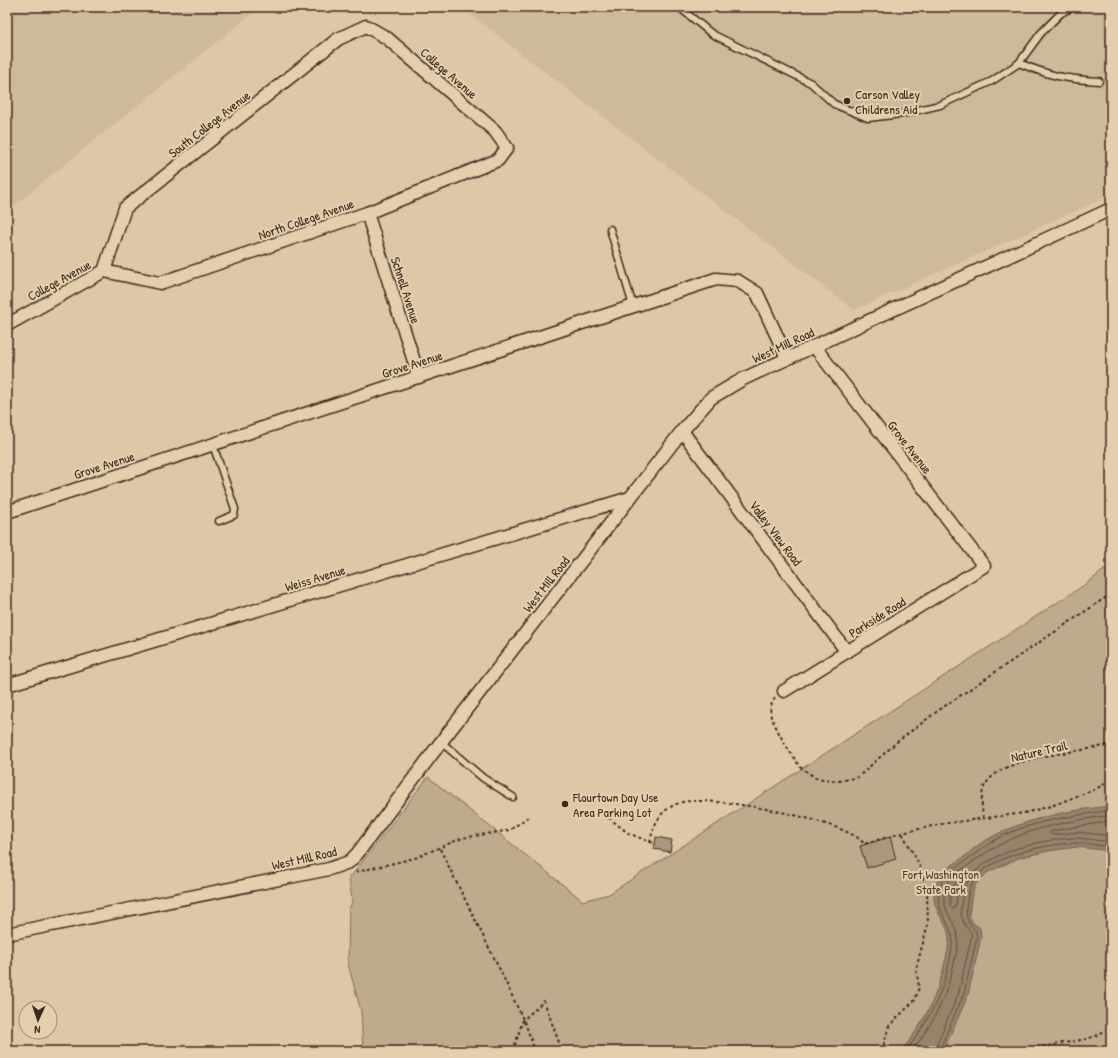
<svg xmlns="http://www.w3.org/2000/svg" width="1118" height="1058" viewBox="0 0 1118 1058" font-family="'Patrick Hand',sans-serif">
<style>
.built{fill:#ceb99a}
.green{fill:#bfaa8e;stroke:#7d6a56}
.water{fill:#96836b;stroke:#725f4c}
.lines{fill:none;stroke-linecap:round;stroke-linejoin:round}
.shore{stroke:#5f4e3d;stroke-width:1}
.building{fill:#aa977d;stroke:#3b2a1e}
.service-casing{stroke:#3b2a1e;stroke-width:9}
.minor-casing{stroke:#3b2a1e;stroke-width:15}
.path{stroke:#3b2a1e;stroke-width:2;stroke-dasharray:3 3;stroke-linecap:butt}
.service{stroke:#e4cead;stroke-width:6}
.minor{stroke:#e4cead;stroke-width:12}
.poi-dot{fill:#3b2a1e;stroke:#e4cead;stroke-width:1.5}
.labels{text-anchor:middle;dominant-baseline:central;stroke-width:4;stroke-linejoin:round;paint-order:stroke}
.street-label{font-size:13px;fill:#3b2a1e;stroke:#e4cead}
.poi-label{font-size:13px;fill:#3b2a1e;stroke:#e4cead;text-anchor:start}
.park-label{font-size:13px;fill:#4f3d2f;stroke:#e4cead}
</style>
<rect width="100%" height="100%" fill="#ddc7a7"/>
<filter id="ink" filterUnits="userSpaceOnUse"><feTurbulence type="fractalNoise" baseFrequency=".025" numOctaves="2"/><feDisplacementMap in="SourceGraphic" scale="8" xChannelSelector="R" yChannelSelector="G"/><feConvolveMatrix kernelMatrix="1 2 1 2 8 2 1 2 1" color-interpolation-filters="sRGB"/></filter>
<g filter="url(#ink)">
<g class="built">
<polygon points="7,7 260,7 7,211"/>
<polygon points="461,7 1111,7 1111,195 854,310"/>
</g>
<polygon class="green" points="1111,564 1111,1051 363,1051 361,1011 348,964 349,908 352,903 349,876 352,875 428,777 583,901 609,894 1089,582"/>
<path class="water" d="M 1111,806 L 1111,851 L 1077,847 L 1049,851 L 1021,857 L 988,872 L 975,885 L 971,899 L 969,915 L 973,923 L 980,928 L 981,937 L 968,995 L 946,1045 L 942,1051 L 901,1051 C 923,1025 938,996 945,962 C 947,955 949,946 949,938 C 948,920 927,908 936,884 C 941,871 954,864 964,857 C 970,852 976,846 983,842 C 1021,819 1068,810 1111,806 Z"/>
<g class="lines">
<g class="shore">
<polyline points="1111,821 1052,831 1050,833 1052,835 1078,832 1111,836"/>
<polygon points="959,880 960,883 955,907 953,909 950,906 950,890"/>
<path d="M 906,1051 C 929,1020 942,997 950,959 C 951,952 954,942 952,935 C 947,917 934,908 940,887 C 943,875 956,867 965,861 C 977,853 988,843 1002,836 C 1036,820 1074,816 1111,810"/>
<path d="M 912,1051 C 935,1020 947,997 955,958 C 957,952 959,941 957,934 C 953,918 940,907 945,889 C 947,877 961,870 970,864 C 1018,828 1054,824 1111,815"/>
<path d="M 934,1051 L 959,992 L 972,934 C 960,921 959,913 963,895 C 964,891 965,885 968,881 C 984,852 1046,838 1078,838 C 1089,839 1100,841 1111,842"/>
<path d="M 939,1051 L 964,993 L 977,937 L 976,931 C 966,922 965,914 967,901 C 968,896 969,888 972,883 C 987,856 1048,843 1077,843 C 1088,843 1100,846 1111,847"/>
</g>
</g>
<g class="building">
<polygon points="656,837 672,840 670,852 654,849"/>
<polygon points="890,837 896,859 867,868 860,846"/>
</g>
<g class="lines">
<defs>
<g id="service">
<polyline points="679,7 712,34 811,83 834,104 868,118 901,114 940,105 992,81 1019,63 1041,33 1061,13 1073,7"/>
<path d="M 1019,63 C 1050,76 1065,79 1099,81"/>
<polyline points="610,229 633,306"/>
<polyline points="213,445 235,509 234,515 219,521"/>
<polyline points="441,742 483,778 513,797"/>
</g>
<g id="minor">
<polygon points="366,26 387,38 495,131 507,148 498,160 367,213 160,283 104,271 125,208 338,39"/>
<polyline points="367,213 419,377"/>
<polyline points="7,325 104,271"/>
<polyline points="682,431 847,652"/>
<polyline points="7,512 716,279 738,281 757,293 787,358"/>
<polyline points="7,685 630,498"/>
<polyline points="784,691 984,566 814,346"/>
<polyline points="7,934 329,869 349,862 357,854 441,742 682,431 711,398 743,379 1111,209"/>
</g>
</defs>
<use href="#service" class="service-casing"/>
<use href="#minor" class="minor-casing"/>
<g class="path">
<polyline points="775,698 770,707 771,717 783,741 800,767 816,778 840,781 858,777 898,741 939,710 1111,594"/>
<path d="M 604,814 L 628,833 L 650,842 C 654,823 660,810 679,803 C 706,793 851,821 864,844 L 902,833 L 941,824 L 1024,813 L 1051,806 L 1096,789 L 1111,780"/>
<path d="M 983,818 C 982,808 980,795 985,785 C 1004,754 1078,754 1111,744"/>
<polyline points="650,842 655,843"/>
<polyline points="440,849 501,972 527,1028 535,1051"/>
<polyline points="356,872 415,858 462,838 510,830 528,817"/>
<polyline points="513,1051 523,1020 544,1001 562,1051"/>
<polyline points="882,1051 889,1026 915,1000 919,987 916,969 928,924 927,892 919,864 902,833"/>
<polyline points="1019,1051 1086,1039 1096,1036 1111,1027"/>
</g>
<use href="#service" class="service"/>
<use href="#minor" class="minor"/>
</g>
</g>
<g class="poi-dot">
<circle cx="847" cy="101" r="4"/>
<circle cx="565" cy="804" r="4"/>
</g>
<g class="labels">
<g class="street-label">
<text transform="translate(449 73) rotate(41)">College Avenue</text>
<text transform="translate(209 124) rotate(-38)">South College Avenue</text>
<text transform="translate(306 219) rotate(-19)">North College Avenue</text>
<text transform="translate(59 280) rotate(-29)">College Avenue</text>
<text transform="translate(406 290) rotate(72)">Schnell Avenue</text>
<text transform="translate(783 345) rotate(-25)">West Mill Road</text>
<text transform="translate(412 364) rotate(-18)">Grove Avenue</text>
<text transform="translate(910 447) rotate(52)">Grove Avenue</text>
<text transform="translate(104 465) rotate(-18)">Grove Avenue</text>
<text transform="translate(776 533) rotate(53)">Valley View Road</text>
<text transform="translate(315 578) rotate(-17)">Weiss Avenue</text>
<text transform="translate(546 584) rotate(-52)">West Mill Road</text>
<text transform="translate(877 617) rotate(-32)">Parkside Road</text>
<text transform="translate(1039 751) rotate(-13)">Nature Trail</text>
<text transform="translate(304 858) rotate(-13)">West Mill Road</text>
</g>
<g class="poi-label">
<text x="855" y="94">Carson Valley<tspan x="855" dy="15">Childrens Aid</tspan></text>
<text x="573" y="797">Flourtown Day Use<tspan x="573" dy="15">Area Parking Lot</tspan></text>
</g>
<g class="park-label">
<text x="941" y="874">Fort Washington<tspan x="941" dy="15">State Park</tspan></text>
</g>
</g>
<rect width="1118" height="1058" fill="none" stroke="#e4cead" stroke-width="24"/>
<rect x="12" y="12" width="1094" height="1034" fill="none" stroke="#3b2a1e" stroke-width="1.5" filter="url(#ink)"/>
<g transform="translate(38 1020) rotate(183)"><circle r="19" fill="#e4cead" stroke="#a08c74"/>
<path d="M0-3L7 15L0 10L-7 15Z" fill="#3b2a1e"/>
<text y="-6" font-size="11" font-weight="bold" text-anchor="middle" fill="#3b2a1e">N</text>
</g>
</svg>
